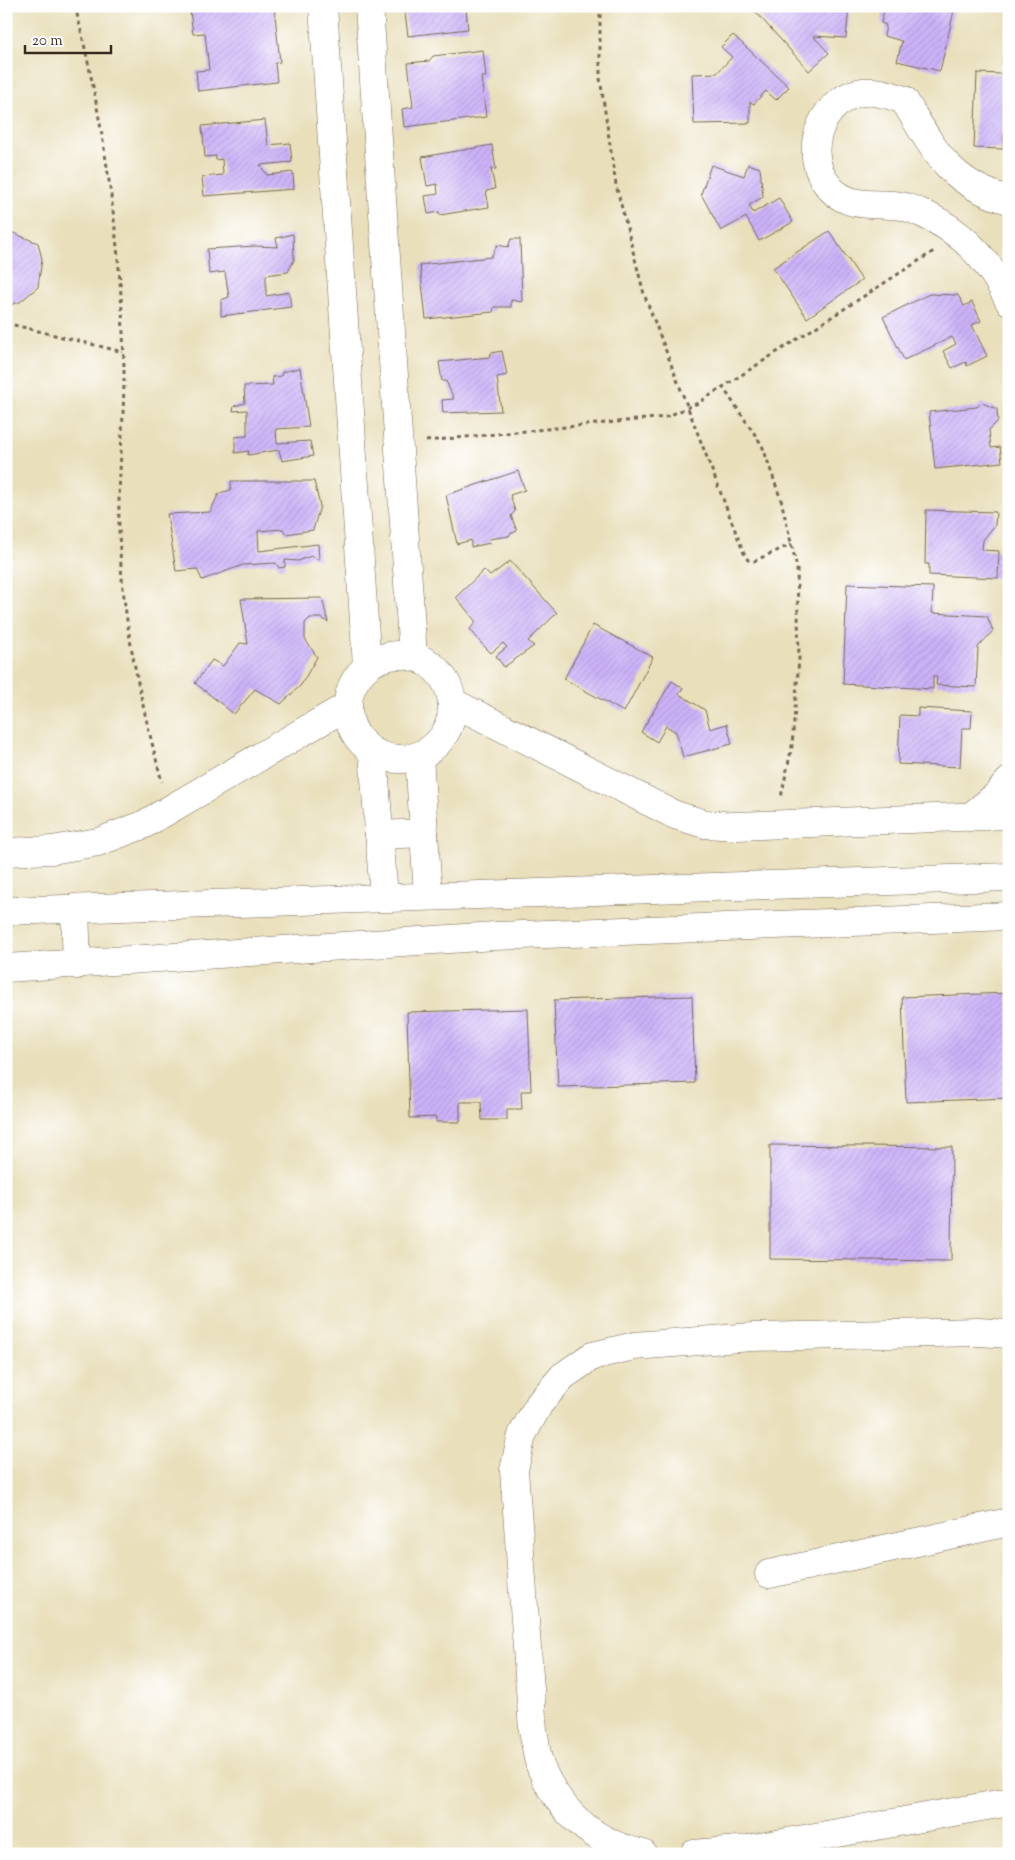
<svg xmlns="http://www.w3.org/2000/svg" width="1015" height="1860" viewBox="0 0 1015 1860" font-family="'Sorts Mill Goudy',serif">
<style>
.building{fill:url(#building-hatch)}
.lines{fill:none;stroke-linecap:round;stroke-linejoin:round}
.minor-casing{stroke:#786955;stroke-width:29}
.path{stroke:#786955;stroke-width:3;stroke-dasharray:4 4;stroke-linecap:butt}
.minor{stroke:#fff;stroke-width:28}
</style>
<defs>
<pattern id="building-hatch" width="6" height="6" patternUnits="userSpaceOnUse" patternTransform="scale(1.25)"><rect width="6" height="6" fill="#ccb3f9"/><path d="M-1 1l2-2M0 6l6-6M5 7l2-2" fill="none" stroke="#b09ad5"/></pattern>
</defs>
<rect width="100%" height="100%" fill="#fff"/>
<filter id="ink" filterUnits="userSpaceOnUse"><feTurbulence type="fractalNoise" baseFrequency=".02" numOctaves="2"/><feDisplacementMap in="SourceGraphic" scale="10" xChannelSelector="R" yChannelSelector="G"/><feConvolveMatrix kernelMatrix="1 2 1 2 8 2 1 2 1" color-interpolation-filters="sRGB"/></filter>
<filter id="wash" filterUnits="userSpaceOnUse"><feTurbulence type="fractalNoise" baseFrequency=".0096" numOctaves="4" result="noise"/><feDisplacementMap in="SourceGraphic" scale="20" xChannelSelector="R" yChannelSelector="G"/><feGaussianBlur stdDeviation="1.12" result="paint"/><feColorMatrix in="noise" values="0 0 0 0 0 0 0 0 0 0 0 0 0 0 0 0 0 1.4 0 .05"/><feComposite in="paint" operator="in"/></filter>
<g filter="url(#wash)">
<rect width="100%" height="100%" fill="#e9dfbb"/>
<g id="blocks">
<g class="building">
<polygon points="236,6 274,6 280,62 275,63 277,82 198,91 196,71 209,70 205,33 193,34 190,11"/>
<polygon points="404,6 461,6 462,10 466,9 468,29 408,36"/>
<polygon points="756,6 849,6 846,38 813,36 829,53 809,71 753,9"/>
<polygon points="885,6 955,6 940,71 897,61 902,41 884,36 886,25 881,23"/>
<polygon points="733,35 789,87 776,100 766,91 754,104 750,102 750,123 694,124 692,74 717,73 732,57 721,47"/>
<polygon points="483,50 486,77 481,77 486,117 404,127 402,109 413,107 408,63 429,61 433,56"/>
<polygon points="1003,56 1009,56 1009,134 1004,134 1003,149 974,148 977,73 1002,74"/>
<polygon points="265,120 268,145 290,143 292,162 260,165 267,175 293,172 294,189 204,196 202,177 223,175 222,159 216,160 216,156 205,157 202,126"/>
<polygon points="492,145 496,169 491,169 495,189 486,191 489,207 440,215 439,212 428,214 425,196 438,194 437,184 427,186 422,157"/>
<polygon points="748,164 760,168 763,197 749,205 753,213 779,198 793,222 759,241 746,217 721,231 701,194 711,165 744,176"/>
<polygon points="6,230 38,243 42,259 38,287 20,302 6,306"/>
<polygon points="829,231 862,280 807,318 773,268"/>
<polygon points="293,234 294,260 288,272 266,275 266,296 289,292 291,307 221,316 221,300 229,297 225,272 209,274 207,249 255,246 278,247 276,238"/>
<polygon points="511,239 520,239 522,302 511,300 511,307 494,307 493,312 426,319 420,265 491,257 497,245 508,247"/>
<polygon points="929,294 958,295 964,306 972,302 981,321 972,325 987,356 967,366 966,362 952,368 943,351 956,344 952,337 904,360 883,317"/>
<polygon points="502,351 507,375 497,377 501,411 443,413 442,400 454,399 446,381 442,381 439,362 490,357 491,353"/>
<polygon points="300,368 309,427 276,429 277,443 310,441 313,456 282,461 279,450 248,455 249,451 235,453 235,437 247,436 247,410 233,411 234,406 245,403 244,386 273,385 272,377 281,376 282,372"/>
<polygon points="982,403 997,409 998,421 989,430 991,448 1000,447 1002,462 935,469 929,412 977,407"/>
<polygon points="518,471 525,490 510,495 515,511 511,516 517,531 510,534 509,536 489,539 490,543 471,547 471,540 457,544 446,495"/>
<polygon points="231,481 314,481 320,506 313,530 286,534 283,529 258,531 259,551 318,544 319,560 311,556 298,561 285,560 285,567 279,568 276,563 243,565 202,580 197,569 176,571 167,514 210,512 219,493 231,490"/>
<polygon points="926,510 996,512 995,525 983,540 982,550 999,551 998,578 929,575 929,564 925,564"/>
<polygon points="510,561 557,613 528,641 534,646 504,667 496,656 507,647 503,643 491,653 481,643 470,629 476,622 456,597 484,570 490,576"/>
<polygon points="847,584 933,587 932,613 987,616 993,631 978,647 976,687 936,685 937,676 933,676 933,689 843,684"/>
<polygon points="322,598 328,622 321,618 310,618 305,623 305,639 317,657 301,685 281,704 255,689 234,714 195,683 212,660 223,666 240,643 248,644 241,599"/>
<polygon points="593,625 653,657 624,712 564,679"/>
<polygon points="672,681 683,688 679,694 705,710 710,729 727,724 732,744 683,757 676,732 666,726 657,742 641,732"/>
<polygon points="918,708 972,711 971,728 962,728 960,767 898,764 900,715 918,716"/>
<polygon points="1009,993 1009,1098 906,1102 902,997"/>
<polygon points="692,996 695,1083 558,1087 554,1000"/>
<polygon points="528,1009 531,1091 521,1091 522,1109 507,1109 507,1120 482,1120 481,1102 460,1102 460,1122 436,1122 436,1117 410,1118 407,1012"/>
<polygon points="770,1145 952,1147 951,1261 770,1259"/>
</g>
</g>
</g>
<g filter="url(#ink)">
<use href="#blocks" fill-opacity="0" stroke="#786955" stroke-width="1"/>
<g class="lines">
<defs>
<g id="minor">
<polyline points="323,6 367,666"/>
<polyline points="369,6 413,657"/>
<path d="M 1009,200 C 949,184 934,150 904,100 C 887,94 867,87 849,96 C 815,113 804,159 830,188 C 850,210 876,202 901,206 C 907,207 914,210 919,212 C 960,229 990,261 1009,301"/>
<circle cx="400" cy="707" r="52"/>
<polyline points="452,702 675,815 705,824 737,826 1009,815"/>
<polyline points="373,752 384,897"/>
<polyline points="419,756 428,895"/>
<polyline points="970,817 997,795 1009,781"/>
<polyline points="379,835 424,833"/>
<polyline points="6,852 52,850 98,842 143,825 347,706"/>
<polyline points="75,908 77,965"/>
<polyline points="6,911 1009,877"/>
<polyline points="6,968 495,936 1009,916"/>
<polyline points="769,1574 1009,1522"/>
<path d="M 643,1854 C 594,1843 561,1814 541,1768 C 536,1757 536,1742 533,1730 L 514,1470 L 522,1435 L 539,1404 L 563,1376 L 592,1356 L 634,1346 L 752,1337 L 979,1332 L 1009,1334"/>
<polyline points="694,1854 749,1849 1009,1802"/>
</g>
</defs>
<use href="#minor" class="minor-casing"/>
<g class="path">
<path d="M 75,6 C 104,122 123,253 124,373 C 124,432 116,491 120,550 C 124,629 142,706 162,782"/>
<polyline points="600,6 600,78 616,185 644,294 745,556 748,560 754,561 792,544"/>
<polyline points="6,323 123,352"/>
<polyline points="722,386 762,445 781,500 797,568 799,659 792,746 781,797"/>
<polyline points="426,441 666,417 698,403 934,251"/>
</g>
<use href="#minor" class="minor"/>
</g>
</g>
<rect width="1015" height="1860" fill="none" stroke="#fff" stroke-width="25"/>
<path d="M25 45v8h86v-8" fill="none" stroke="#3b2a1e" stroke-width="2.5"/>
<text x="32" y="45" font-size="15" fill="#3b2a1e" stroke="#ffffff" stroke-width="4" paint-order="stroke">20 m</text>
</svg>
